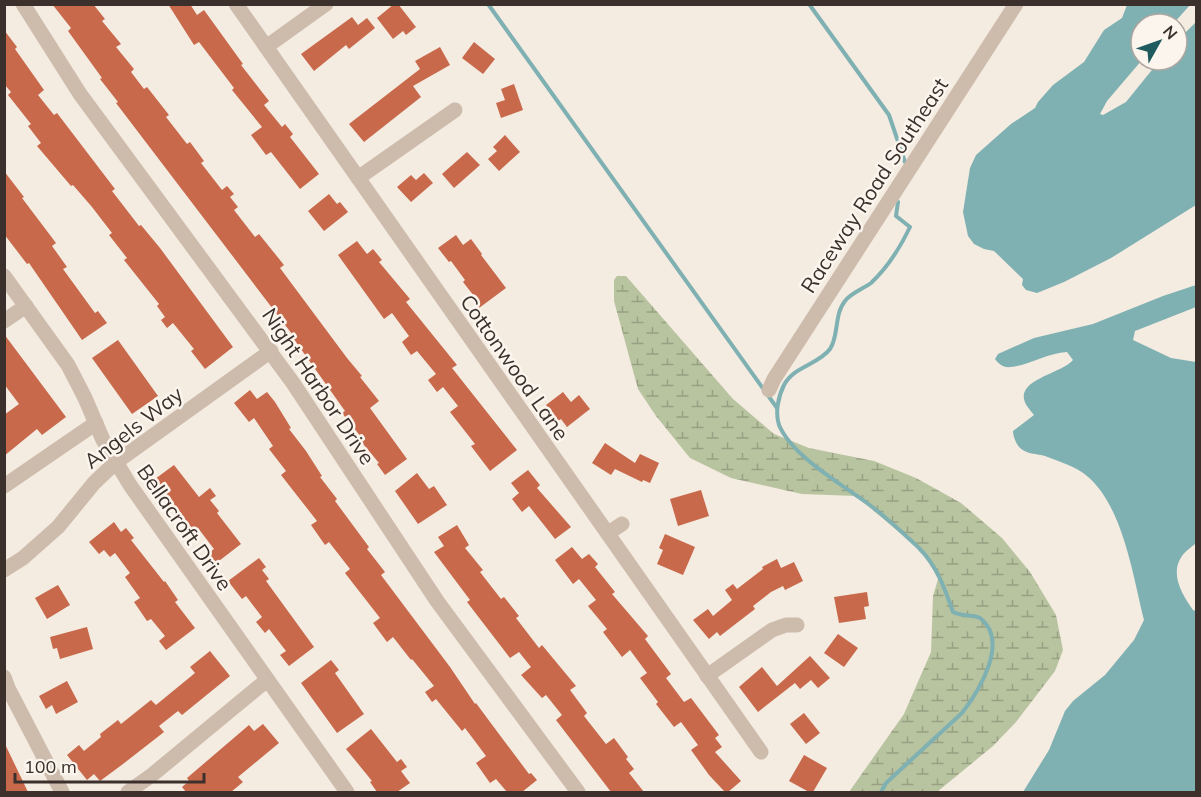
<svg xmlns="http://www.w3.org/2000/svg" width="1201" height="797" viewBox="0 0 1201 797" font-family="Mulish,sans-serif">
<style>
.wetland{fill:url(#wetland-marsh)}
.water{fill:#7fb0b2}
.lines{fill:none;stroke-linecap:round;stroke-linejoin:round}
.stream{stroke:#7fb0b2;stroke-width:4}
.building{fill:#c8694b}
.minor{stroke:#cdbbac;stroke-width:15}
.labels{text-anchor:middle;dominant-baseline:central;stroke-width:5;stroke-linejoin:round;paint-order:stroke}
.street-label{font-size:21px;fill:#3b302b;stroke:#fbf5ee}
</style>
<defs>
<pattern id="wetland-marsh" width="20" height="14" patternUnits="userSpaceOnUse" patternTransform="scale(1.5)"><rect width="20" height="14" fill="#b8c4a0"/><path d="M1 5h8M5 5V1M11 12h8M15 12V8" fill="none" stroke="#97a083"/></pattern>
</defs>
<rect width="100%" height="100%" fill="#f4ebe1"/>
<polygon class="wetland" points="617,276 626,276 733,399 774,434 809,448 874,461 916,478 961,503 1002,538 1030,572 1056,615 1063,650 1055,671 1016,722 993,746 937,792 849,792 904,714 931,652 933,596 939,576 921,550 856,496 802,494 731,478 690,458 656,416 638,389 614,301 614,280"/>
<g class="water">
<polygon points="1127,5 1190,5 1173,24 1141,24 1142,60 1107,101 1100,114 1103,115 1126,102 1160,60 1177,60 1177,41 1196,22 1196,205 1111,258 1064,282 1037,293 1026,290 1022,285 1023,279 994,251 984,249 974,244 968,236 963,212 970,168 976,155 1011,124 1035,108 1038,102 1053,85 1084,62 1104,30 1122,18"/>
<path d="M 1196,285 L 1196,307 L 1135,331 L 1133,340 L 1171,358 L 1196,362 L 1196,543 C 1192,547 1185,551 1182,556 C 1169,574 1183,596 1193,610 L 1196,611 L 1196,792 L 1023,792 L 1049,750 L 1065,711 L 1073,701 L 1105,675 L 1134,640 L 1144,620 C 1133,576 1123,506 1087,476 C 1077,467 1058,461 1045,456 C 1038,454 1025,454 1019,447 C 1016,443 1013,436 1013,431 L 1034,415 C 1031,411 1025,405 1024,399 C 1020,379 1062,373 1073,360 L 1067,352 C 1047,353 1030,365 1011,367 C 1003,368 999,364 995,359 L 998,354 L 1034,338 L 1093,324 L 1163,296 Z"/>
</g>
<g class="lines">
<g class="stream">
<polyline points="488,4 777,408"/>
<polyline points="809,4 889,115 905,162"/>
<path d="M 881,792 L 886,783 L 962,713 C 979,691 1010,641 980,618 C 974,614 962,617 953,612 C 945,589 937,566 919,548 C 903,533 885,516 867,503 C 841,484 792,456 779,425 C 775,413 778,397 784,385 C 794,366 818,365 830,349 C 839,336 834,314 845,301 C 851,293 863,289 871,283 C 888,267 900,248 910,227 L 896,216 L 898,202"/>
</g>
</g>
<g class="building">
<polygon points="52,4 93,4 105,19 102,21 121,44 116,47 134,69 131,72 144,89 147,87 169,115 166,117 187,144 190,142 204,161 201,163 222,190 227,186 234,194 230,197 238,207 234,210 255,237 259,234 284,265 280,268 347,358 362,376 360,377 379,401 370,408 407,459 385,475 377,464 379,463 359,439 361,437 342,413 345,411 291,335 292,334 116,103 118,102 100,79 102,78 68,31 71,28"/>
<polygon points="168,4 190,4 197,15 204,10 243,64 241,65 269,101 264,105 282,127 285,124 293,134 290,137 319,174 300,189 271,152 266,155 251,135 262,127 232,90 234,88 199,42 194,45"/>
<polygon points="394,4 398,4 416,27 406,35 403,31 393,39 377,18"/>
<polygon points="352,17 358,25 367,18 375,28 349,49 346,45 314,71 301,54"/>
<polygon points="4,30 17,47 15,49 44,90 38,95 54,115 57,113 115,189 112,191 139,226 141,225 160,248 233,347 205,369 191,351 194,349 173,323 167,328 161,320 165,317 157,306 159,304 124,260 127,258 109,235 112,233 92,207 73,185 71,186 37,146 41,143 28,126 31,124 8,95 11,92 4,84"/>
<polygon points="474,42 495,59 483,74 462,58"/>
<polygon points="440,47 450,65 413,86 421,97 364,142 349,124 420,69 415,61"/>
<polygon points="514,84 523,110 501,118 496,103 505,100 501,89"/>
<polygon points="505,135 520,152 499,171 488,159 497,151 493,147"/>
<polygon points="467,152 480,165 454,188 442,174"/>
<polygon points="4,171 24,197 22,198 56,243 52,246 67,267 63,269 95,313 98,311 107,323 82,340 29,263 27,264 4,234"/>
<polygon points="424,173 433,183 411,202 397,187 411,175 416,180"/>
<polygon points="329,194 337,204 340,202 348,212 324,231 308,211"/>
<polygon points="456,235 463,245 471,239 482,254 481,255 506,288 479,308 471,298 474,296 463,282 465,280 451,261 449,262 438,248"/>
<polygon points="357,241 367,254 373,249 382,260 379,262 410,299 406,302 457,365 452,368 517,450 490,471 471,446 475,444 450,412 458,406 443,387 437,392 428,380 436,374 417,351 411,355 402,342 409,336 392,313 384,319 338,255"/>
<polygon points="4,334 66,417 42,435 37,429 4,456 4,415 19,404 4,384"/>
<polygon points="118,340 158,396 132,414 92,358"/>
<polygon points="250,390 257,399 267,392 275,402 291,428 289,429 306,451 322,476 320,477 337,499 335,501 369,547 367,549 385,572 381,575 450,667 475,704 476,703 490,722 529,774 531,773 537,780 522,792 507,792 496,779 490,783 476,763 486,756 465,728 462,731 436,699 432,702 425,692 434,686 412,659 411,660 393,637 387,642 373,623 380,618 345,573 350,569 329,542 325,545 311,525 317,521 281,475 286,471 269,449 273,446 254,418 249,422 234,403"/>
<polygon points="563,392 571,402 579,395 590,409 567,427 561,419 558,421 546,405"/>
<polygon points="605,443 635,463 640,454 659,463 650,483 643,480 642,482 615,469 611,475 592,463"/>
<polygon points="174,465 199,497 210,488 216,496 210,500 219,511 217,513 241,544 215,564 207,554 214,549 198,528 194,531 155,479"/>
<polygon points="528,470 540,485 537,488 571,527 555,539 529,506 522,512 512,499 519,493 511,483"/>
<polygon points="417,473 429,489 434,486 447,505 418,524 395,491"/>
<polygon points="701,490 709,516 678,526 670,499"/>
<polygon points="114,522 121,532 126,528 134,538 131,540 164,582 165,581 178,600 175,602 195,628 166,650 159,641 165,636 151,619 147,621 134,602 140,598 125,577 130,573 115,553 110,557 104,550 99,554 89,542"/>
<polygon points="457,525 469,545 465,548 483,570 480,572 501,599 504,597 519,616 516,618 539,648 542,645 576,686 570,690 587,713 584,716 606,744 614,738 628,757 626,759 634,769 629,773 644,792 611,792 556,720 562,715 546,695 542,698 521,675 531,667 519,652 510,658 467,602 470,600 434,552 444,546 438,537"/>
<polygon points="665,534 695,547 683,575 657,564 663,550 659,548"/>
<polygon points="572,547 582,559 589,554 598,564 595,567 615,592 612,594 648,636 645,639 671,674 666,678 684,702 691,698 719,735 715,738 722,747 715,752 741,781 728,792 725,792 709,775 691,750 698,745 681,722 674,727 656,704 658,702 640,678 647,673 630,650 622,657 603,632 607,629 588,606 596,600 579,579 573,584 555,560"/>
<polygon points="259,558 266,567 262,570 269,579 266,581 314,647 289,666 280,655 286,651 269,629 265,633 256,622 262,617 246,596 242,599 228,581"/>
<polygon points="777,559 781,568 794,562 803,581 785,590 783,586 771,592 753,606 755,609 720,636 717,632 709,639 693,620 708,609 713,616 732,600 725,590 733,584 737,589 763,569 762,567"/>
<polygon points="58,585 70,605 47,619 35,598"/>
<polygon points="867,592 869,606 864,607 866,619 839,623 834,597"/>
<polygon points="87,627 93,649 60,659 57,648 53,649 50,637"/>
<polygon points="838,634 858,648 844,667 824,653"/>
<polygon points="210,651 230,676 182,715 178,711 159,726 164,732 123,764 100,781 94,774 87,780 67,755 79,745 84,751 101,737 100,734 118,720 121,724 151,700 156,705 195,673 190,667"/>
<polygon points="810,656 830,678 818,688 811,680 800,689 795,683 758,712 739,687 762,667 777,686"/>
<polygon points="331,660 339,670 335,673 364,714 337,733 301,683"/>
<polygon points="67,681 78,702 56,714 52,705 46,709 39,696"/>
<polygon points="804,713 820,733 806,744 790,724"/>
<polygon points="263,724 279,743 238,777 243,782 231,792 186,792 182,787 189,781 187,778 249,725 254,731"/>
<polygon points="371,729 397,762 401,759 407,767 401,771 410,783 397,792 377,792 370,782 372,781 346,749"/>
<polygon points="4,742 28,792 4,792"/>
<polygon points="804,755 827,768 813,792 809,792 789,781"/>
</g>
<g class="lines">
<g class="minor">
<polyline points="23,4 80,94 293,383 437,601 578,792"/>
<polyline points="236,4 761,752"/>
<polyline points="266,47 326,4"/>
<polyline points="358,178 455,110"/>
<polyline points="4,276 68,365 85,398 103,440 130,485 347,792"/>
<polyline points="4,321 26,306"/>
<polyline points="769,390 774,379 1016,4"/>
<polyline points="4,486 96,423"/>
<polyline points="608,533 622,524"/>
<polyline points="4,570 23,558 58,527 94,483 115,463 271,351"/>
<polyline points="707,676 772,630 786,625 797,625"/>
<polyline points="4,677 8,688 62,792"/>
<polyline points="128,792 152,775 267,680"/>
</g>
</g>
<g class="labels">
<g class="street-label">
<text transform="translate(874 185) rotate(-57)">Raceway Road Southeast</text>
<text transform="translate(515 367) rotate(55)">Cottonwood Lane</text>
<text transform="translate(319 386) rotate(56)">Night Harbor Drive</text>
<text transform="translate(133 427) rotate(-38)">Angels Way</text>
<text transform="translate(185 527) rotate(55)">Bellacroft Drive</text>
</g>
</g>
<rect width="1201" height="797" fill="none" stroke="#3b302b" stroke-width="12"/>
<g transform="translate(1159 42) rotate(50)"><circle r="28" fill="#fbf5ee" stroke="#aea6a0" stroke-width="1.5"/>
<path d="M0-4.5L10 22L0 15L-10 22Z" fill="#1f5a5e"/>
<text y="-9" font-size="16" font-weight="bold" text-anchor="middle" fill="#3b302b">N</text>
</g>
<path d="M15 773v9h189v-9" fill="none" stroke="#3b302b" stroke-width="3"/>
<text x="24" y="773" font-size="18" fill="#3b302b" stroke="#fbf5ee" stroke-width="4.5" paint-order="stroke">100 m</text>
</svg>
